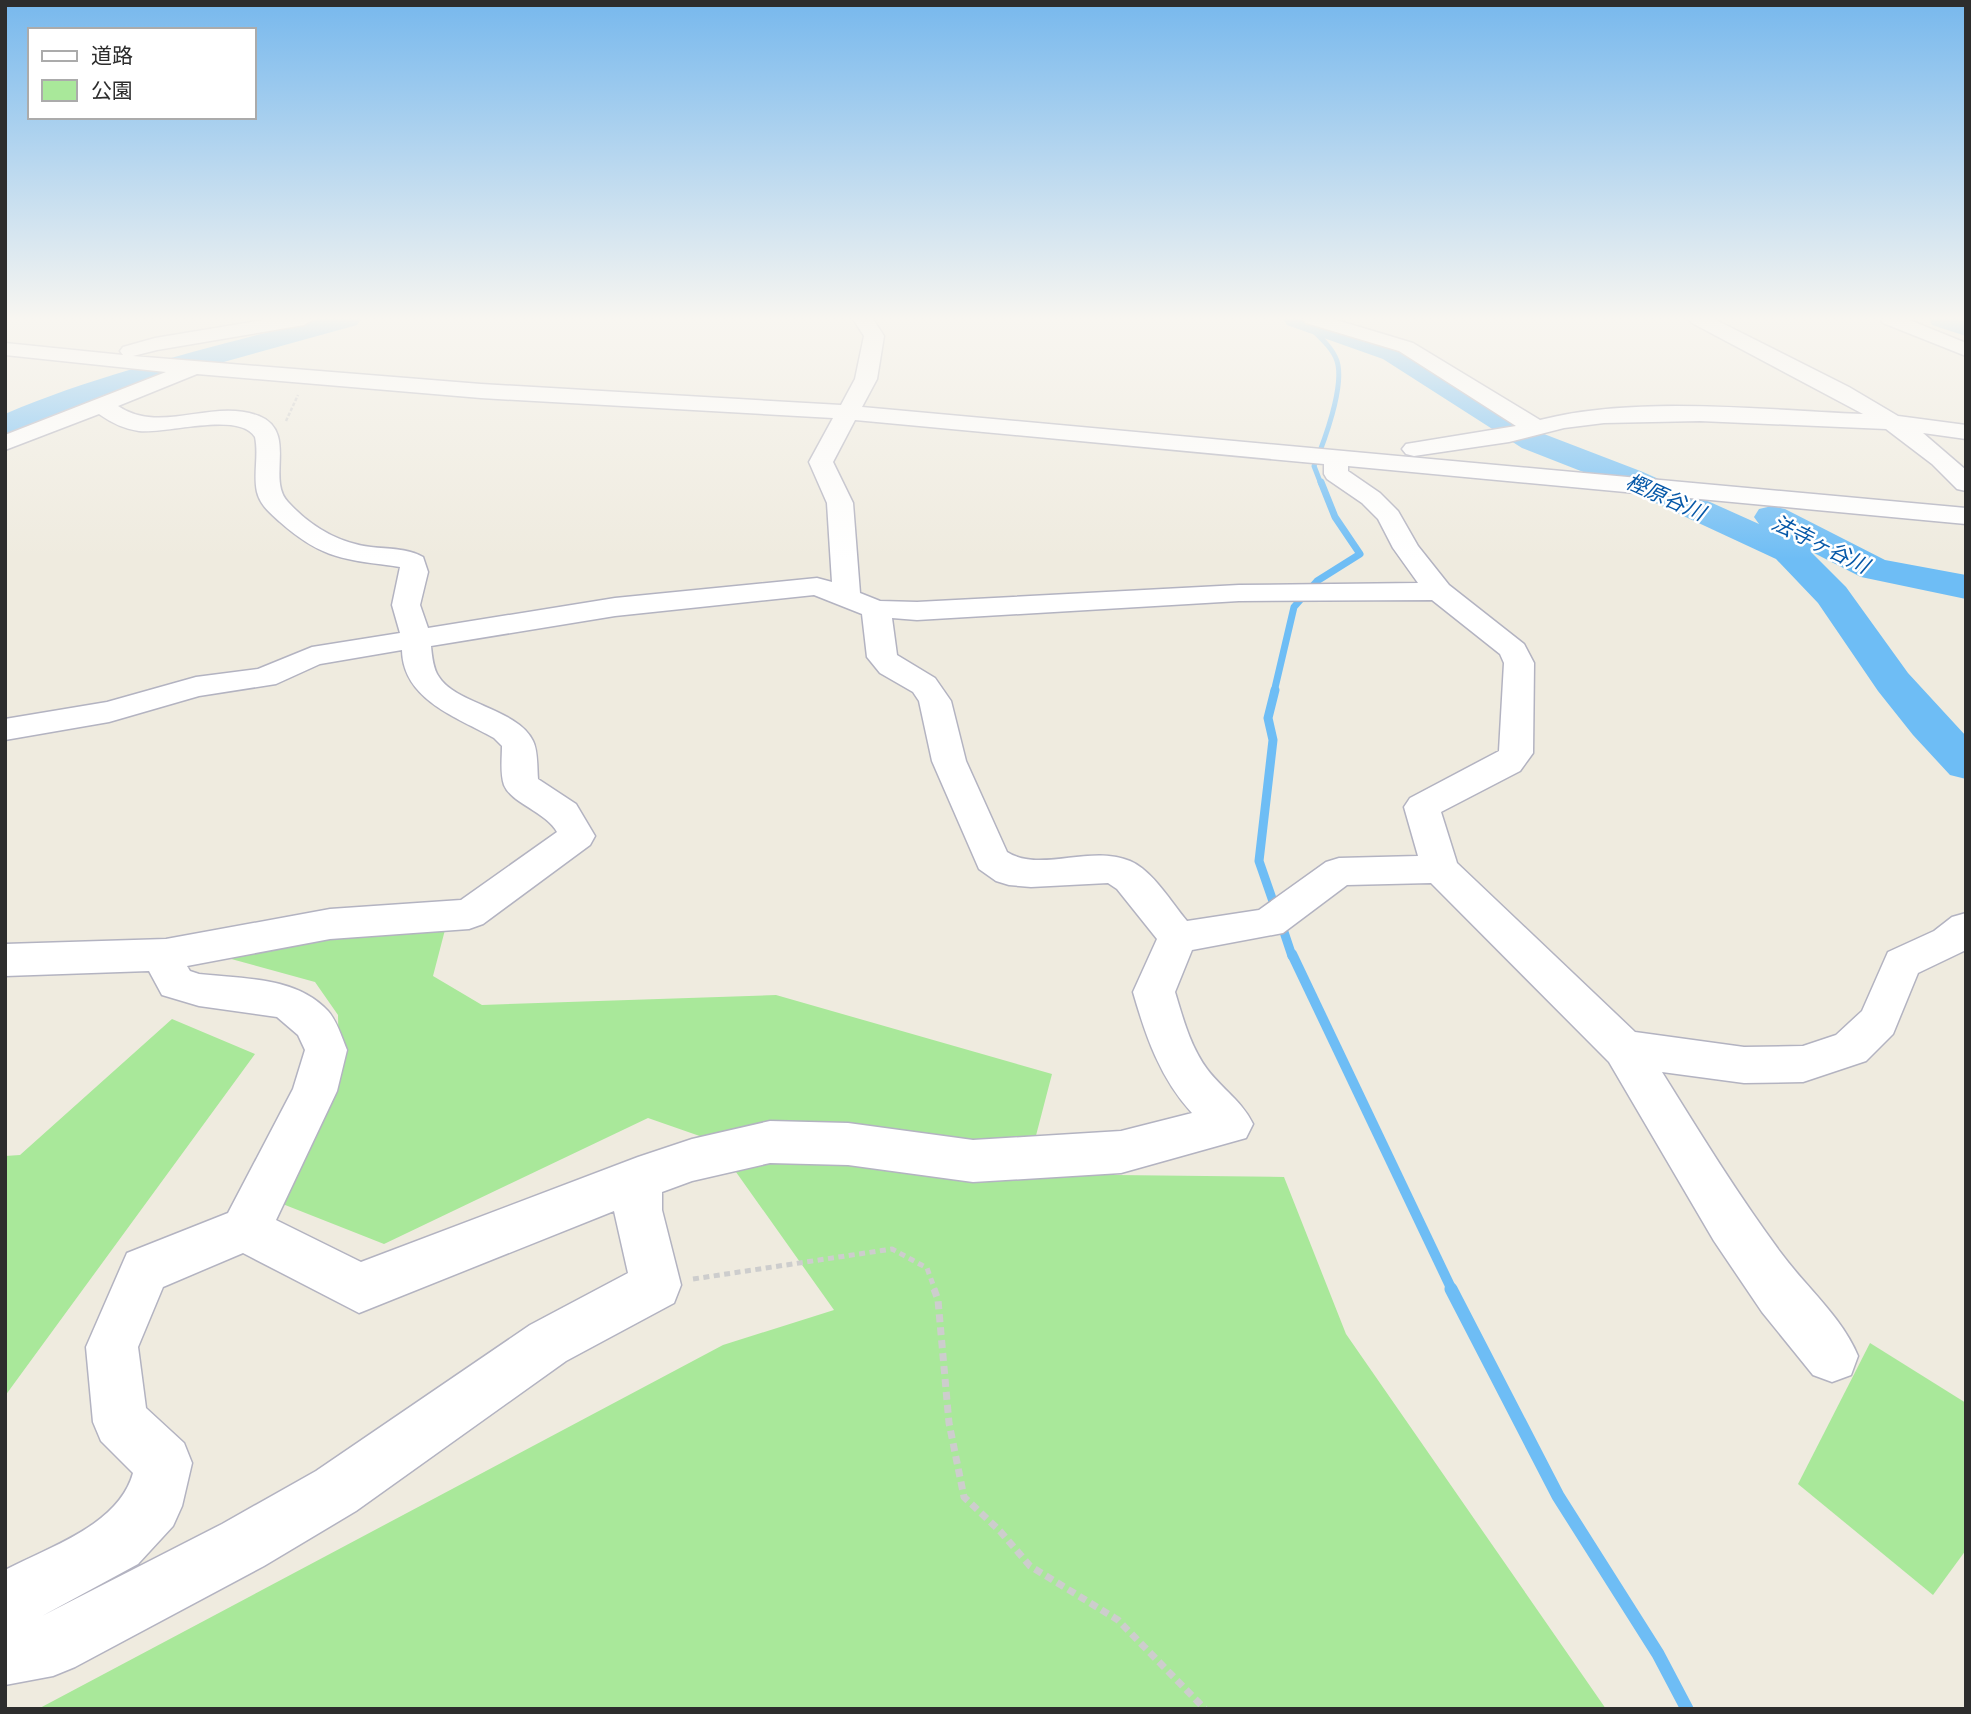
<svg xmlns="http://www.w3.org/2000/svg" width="1971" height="1714" viewBox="0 0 1971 1714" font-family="'Exo 2','Noto Sans JP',sans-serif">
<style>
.green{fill:#a9e89a}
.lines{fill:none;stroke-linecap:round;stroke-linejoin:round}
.stream-far4{stroke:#6ebdf5;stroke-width:5}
.stream-far3{stroke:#6ebdf5;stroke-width:7}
.stream-far2{stroke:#6ebdf5;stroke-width:9}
.stream-far1{stroke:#6ebdf5;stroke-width:10}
.stream{stroke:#6ebdf5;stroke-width:13}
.river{fill:#6ebdf5;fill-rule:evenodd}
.minor-casing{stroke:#b3b3c1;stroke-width:3}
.path-far2{stroke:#cdcdcd;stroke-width:2.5;stroke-dasharray:3.5 2;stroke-linecap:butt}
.path-far1{stroke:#cdcdcd;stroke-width:5;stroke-dasharray:6 4.5;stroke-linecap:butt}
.path{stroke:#cdcdcd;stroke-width:7;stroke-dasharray:8 5;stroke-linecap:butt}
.minor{fill:#fff;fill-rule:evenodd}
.labels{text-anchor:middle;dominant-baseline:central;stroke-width:5;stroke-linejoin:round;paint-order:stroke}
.far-water-label{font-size:21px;font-style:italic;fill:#0658a8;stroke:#fff}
</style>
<rect width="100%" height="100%" fill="#efebdf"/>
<g class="green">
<polygon points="446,926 433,976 482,1005 776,995 1052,1074 1026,1174 1284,1177 1346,1334 1606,1709 38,1709 723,1345 834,1310 714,1141 648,1118 384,1244 275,1201 339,1064 338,1015 315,982 213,954 275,943"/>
<polygon points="172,1019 255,1054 5,1396 5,1156 20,1155"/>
<polygon points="1870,1343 1966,1403 1966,1550 1933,1595 1798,1484"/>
</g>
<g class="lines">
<path class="stream-far4" d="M 1306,323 C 1316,334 1332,346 1337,361 C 1345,386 1324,442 1314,466 L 1321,484"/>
<polyline class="stream-far3" points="1274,692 1294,607 1317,581 1360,554 1335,517 1321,482"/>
<g class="stream-far2">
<polyline points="1275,690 1268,718 1273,740 1259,861 1276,910"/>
<polyline points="1281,923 1292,956"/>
</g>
<polyline class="stream-far1" points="1292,954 1452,1290"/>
<polyline class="stream" points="1451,1289 1558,1496 1658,1654 1687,1709"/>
<g class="river">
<path d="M 317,319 L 361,319 L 357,325 L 141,385 L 5,435 L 5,414 C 106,371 212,348 317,319 Z"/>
<polygon points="1283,319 1322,319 1403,347 1544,434 1643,472 1759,524 1754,517 1759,509 1772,506 1785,509 1885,560 1966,575 1966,599 1861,577 1810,551 1846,587 1908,673 1966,736 1966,779 1950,775 1913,735 1878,691 1818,603 1776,559 1619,486 1522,448 1383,359 1287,325"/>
<polygon points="1929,319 1966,319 1966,336 1932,325"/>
</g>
<defs>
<g id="minor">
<path d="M 270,319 L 314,319 L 304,325 L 157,350 L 133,356 L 481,384 L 841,405 L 855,379 L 864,336 L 853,319 L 873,319 L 884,336 L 877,379 L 862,407 L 1966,508 L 1966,524 L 1348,466 L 1348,471 L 1380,493 L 1398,511 L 1418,546 L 1449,585 L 1524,644 L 1534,663 L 1533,753 L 1520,771 L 1441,812 L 1457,863 L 1635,1032 L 1744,1047 L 1803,1046 L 1836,1035 L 1862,1011 L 1888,952 L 1934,931 L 1952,917 L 1966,913 L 1966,950 L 1918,973 L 1893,1034 L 1866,1061 L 1803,1082 L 1744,1083 L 1662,1072 C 1700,1133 1738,1195 1781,1253 C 1806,1287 1842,1317 1858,1356 L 1851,1375 L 1832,1382 L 1813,1375 L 1762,1312 L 1714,1241 L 1609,1062 L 1431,883 L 1347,885 L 1283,933 L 1192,950 L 1175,992 C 1183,1018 1190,1046 1207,1069 C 1222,1089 1242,1101 1253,1124 L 1246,1138 L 1121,1173 L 973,1182 L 848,1165 L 770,1163 L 692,1181 L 662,1192 L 662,1210 L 681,1285 L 674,1303 L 566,1361 L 356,1511 L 264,1566 L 75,1667 L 53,1676 L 5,1685 L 5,1570 C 49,1547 119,1525 133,1473 L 101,1441 L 93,1422 L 86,1347 L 127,1253 L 228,1213 L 293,1089 L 305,1050 L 298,1035 L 277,1017 L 199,1006 L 162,995 L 149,971 L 5,976 L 5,944 L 166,939 L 330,909 L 461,900 L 557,832 C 546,812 511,803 504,785 C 500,774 502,757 502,746 L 494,738 C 457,717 403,700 402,650 L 320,664 L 276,684 L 199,696 L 109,722 L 5,740 L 5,719 L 107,702 L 196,677 L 258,669 L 312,647 L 400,633 L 392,605 L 400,567 C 345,559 323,560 280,522 C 270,513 260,505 257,492 C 253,474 259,455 255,437 C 239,411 167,434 139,431 C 124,429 112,423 99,414 L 5,450 L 5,435 L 166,372 L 5,355 L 5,343 L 123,355 L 120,351 L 123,347 L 155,338 ZM 197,374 L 481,398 L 833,418 L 809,462 L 827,503 L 832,582 L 817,578 L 615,598 L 428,628 L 420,605 L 428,572 L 423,557 C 407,548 388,549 371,547 C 338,543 310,526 288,502 C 266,479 298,432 259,416 C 213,398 160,435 118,406 ZM 855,420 L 1324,464 L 1324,474 L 1327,479 L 1362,503 L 1378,519 L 1393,548 L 1418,583 L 1239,585 L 917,602 L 880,601 L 860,593 L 853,503 L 833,462 ZM 814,595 L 862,614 L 867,657 L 880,673 L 913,692 L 919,701 L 932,761 L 979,869 L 996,881 L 1009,885 L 1031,887 L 1108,883 L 1117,889 L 1157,939 L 1133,992 C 1146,1037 1160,1078 1192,1113 L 1121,1131 L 973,1140 L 848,1123 L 770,1121 L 692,1139 L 638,1157 L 361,1262 L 276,1220 L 337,1091 L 347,1050 C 342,1038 337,1021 328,1011 C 296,976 242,979 199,974 L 190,971 L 187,966 L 330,939 L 469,929 L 483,924 L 590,845 L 595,836 L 576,804 L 538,779 C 537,767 538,751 533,741 C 518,709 456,704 439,677 C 433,669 432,656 431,646 L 615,616 ZM 1432,600 L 1500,654 L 1504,663 L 1499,751 L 1410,798 L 1404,807 L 1418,856 L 1339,858 L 1326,862 L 1259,910 L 1187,921 C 1171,902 1153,871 1130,861 C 1091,844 1040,873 1007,852 L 966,761 L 951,701 L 935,678 L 897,655 L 892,618 L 917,620 L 1239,601 ZM 614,1211 L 628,1273 L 530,1325 L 316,1471 L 222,1524 L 42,1616 L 138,1564 L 173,1526 L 182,1506 L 192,1463 L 184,1443 L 146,1408 L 138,1347 L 163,1287 L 243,1253 L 359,1313 Z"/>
<path d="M 1303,319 L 1333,319 L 1413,343 L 1540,420 C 1636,395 1763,410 1863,414 L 1692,323 L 1689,319 L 1714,319 L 1849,387 L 1898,416 L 1966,425 L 1966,439 L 1923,433 L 1966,470 L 1966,491 L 1957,489 L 1932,464 L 1886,429 L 1700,421 L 1604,423 L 1564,428 L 1509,442 L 1414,456 L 1406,454 L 1402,449 L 1406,444 L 1516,426 L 1399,351 L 1306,323 Z"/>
<polygon points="1880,319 1907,319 1966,343 1966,356 1883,323"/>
</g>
</defs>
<use href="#minor" class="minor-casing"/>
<polyline class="path-far2" points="286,421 298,395"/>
<polyline class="path-far1" points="693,1279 892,1249 927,1268 935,1290"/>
<polyline class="path" points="934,1289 938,1300 949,1423 964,1497 1000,1531 1030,1566 1118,1620 1205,1709"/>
<use href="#minor" class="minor"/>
</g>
<linearGradient id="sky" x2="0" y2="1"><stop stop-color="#77b8ed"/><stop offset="0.57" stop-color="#f8f6f1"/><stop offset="1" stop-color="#f8f6f1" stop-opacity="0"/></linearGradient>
<rect width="1971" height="559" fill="url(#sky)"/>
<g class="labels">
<g class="far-water-label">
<text transform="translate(1666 496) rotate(24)">樫原谷川</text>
<text transform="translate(1821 543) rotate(26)">法寺ヶ谷川</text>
</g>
</g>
<rect width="1971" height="1714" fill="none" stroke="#2d2d2d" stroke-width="14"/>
<rect x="28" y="28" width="228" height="91" fill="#ffffff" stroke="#ababab" stroke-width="2"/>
<rect x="42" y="51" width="35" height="10" fill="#ffffff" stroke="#ababab" stroke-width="2"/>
<text x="91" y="63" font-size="21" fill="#2d2d2d">道路</text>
<rect x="42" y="80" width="35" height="21" fill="#a9e89a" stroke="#ababab" stroke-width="2"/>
<text x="91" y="98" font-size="21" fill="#2d2d2d">公園</text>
</svg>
